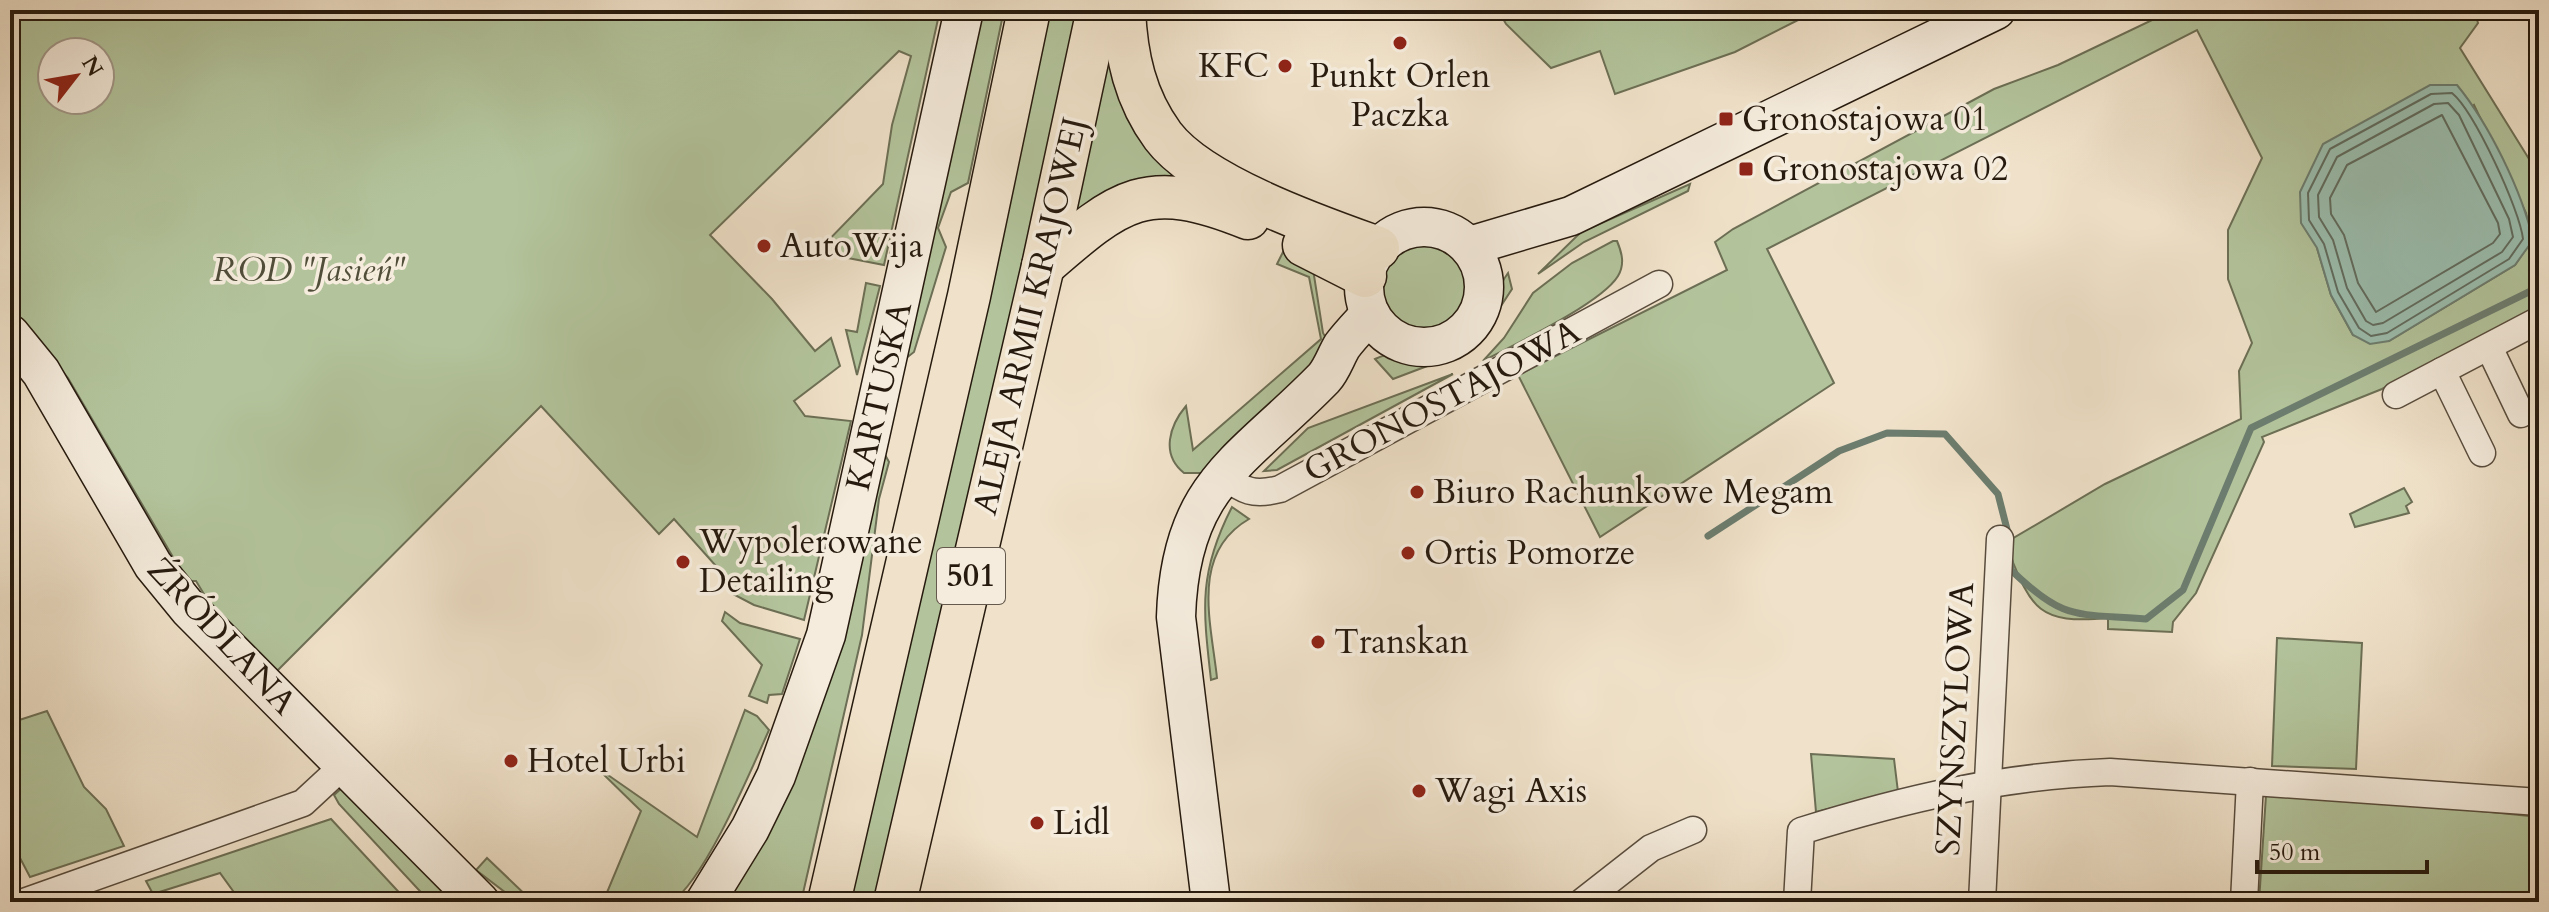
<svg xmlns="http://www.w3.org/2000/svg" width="2549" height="912" viewBox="0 0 2549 912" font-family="Cardo,serif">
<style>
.green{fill:#b3c49c;stroke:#6c6f55;stroke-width:2;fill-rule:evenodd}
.water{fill:#9bbfb0;stroke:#6c7d6f;stroke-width:2}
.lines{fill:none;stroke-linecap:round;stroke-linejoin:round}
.shore{stroke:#606c5f;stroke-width:2}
.stream{stroke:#6c7d6f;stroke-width:7}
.street-casing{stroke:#584c3d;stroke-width:29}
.secondary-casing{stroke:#261a0e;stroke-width:41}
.primary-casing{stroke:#261a0e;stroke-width:45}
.street{stroke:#f5ecdd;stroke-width:26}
.secondary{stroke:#f5ecdd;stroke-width:38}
.primary{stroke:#f0e2ca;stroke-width:42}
.poi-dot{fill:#8f2418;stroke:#f5ecdd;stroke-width:3}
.labels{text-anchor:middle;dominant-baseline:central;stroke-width:7;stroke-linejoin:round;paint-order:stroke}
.shield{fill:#f5ecdd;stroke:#64594c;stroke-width:2}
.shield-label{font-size:32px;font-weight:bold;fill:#261a0e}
.poi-label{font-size:34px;fill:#261a0e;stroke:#f5ecdd;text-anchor:start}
.park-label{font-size:34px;font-style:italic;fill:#504d39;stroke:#f5ecdd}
.street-label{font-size:34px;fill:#261a0e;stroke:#f5ecdd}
</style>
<rect width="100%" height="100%" fill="#f0e2ca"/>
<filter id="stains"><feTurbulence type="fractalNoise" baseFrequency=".0025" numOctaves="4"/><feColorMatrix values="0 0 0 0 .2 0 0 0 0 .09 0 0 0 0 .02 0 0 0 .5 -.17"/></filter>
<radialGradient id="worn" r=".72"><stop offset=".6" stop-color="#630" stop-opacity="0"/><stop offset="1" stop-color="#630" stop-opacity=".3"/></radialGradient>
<g class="green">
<path d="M 10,10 L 940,10 L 884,265 L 817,252 L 883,184 L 892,125 L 911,56 L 899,51 L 710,235 L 772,299 L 815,351 L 831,338 L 840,366 L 794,401 L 805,416 L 851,421 L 804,620 L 754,605 L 731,593 L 733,585 L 674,519 L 659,534 L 541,406 L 275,673 L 210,604 L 196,581 L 187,581 L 68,378 L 10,309 ZM 52,52 L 100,52 L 100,100 L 52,100 Z"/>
<polygon points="977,10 1004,10 968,183 951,192 938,228 946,247 914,352 905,359 884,453 889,462 879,499 862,635 801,902 722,902 766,822"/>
<polygon points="1045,10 1081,10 880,902 844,902"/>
<polygon points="1498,10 1818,10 1735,52 1615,94 1600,51 1551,68 1506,24"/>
<path d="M 2173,10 L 2474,10 L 2478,23 L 2460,48 L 2539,175 L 2539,308 L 2382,389 L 2262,437 L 2264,442 L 2196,593 L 2173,622 L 2172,632 L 2108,629 L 2108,618 C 2034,625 2031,606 2005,543 L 2105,484 L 2241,419 L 2239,371 L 2252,343 L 2228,279 L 2228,230 L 2262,158 L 2197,30 L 1767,249 L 1834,383 L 1600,537 L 1518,375 L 1727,270 L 1715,242 L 1733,229 L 1994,89 L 2058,65 ZM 2474,105 L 2526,213 L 2532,240 L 2515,265 L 2389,341 L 2353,335 L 2331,295 L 2317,248 Z"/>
<polygon points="1110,44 1196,188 1071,225"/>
<polygon points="1690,184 1688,191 1584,242 1538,274 1581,232"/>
<circle cx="1426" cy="286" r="45"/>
<path d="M 1613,241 L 1617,241 C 1622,253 1625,264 1618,276 C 1601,304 1511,346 1483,361 L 1504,338 L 1533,293 L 1572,263 Z"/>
<path d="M 1286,246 L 1313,269 L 1323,333 L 1331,346 L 1203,473 L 1184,473 C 1160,454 1170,425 1186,406 L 1193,450 L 1321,339 L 1309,277 L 1277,264 Z"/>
<path d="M 1508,273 L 1512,289 L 1478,341 L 1451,357 L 1393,379 L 1375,359 C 1411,341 1445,373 1479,334 C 1494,316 1494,291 1508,273 Z"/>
<polygon points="866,283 880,286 857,375 846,330 857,332"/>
<polygon points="1453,374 1277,470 1264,471 1308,428"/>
<polygon points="2404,488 2412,502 2406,506 2409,513 2355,527 2350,514"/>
<path d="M 1232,507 L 1249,519 C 1190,553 1211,622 1217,678 L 1211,680 C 1203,609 1198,573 1232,507 Z"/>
<polygon points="725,612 740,623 800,639 782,694 769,695 767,703 749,696 762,665 722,621"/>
<polygon points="2277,638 2362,643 2356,769 2272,766"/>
<path d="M 745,710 L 757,716 L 769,730 C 752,768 704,882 671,902 L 603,902 L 641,811 L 595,766 L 697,837 Z"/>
<polygon points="47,711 84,787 106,809 124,846 30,877 10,839 10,723"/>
<polygon points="1811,754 1894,759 1898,792 1816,812"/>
<polygon points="343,787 455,902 430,902 339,804 334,795"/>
<polygon points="2266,795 2384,801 2539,817 2539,902 2259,902"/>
<polygon points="331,819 408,902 241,902 220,873 153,894 146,881"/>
<polygon points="487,858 533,902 518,902 476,870"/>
</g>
<path class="water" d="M 2430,85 L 2457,85 C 2489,124 2522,191 2533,240 L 2515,265 L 2389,341 L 2370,344 L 2353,335 L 2331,295 L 2317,248 L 2301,223 L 2300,192 L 2323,144 Z"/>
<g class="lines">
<g class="shore">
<path d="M 2452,93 C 2474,111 2520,210 2523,239 L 2509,259 L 2387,333 L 2371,336 L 2359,328 L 2338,292 L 2324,244 L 2309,220 L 2308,193 L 2330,149 L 2431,94 Z"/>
<polygon points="2448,103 2459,115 2509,219 2513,237 2502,252 2383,323 2373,325 2366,321 2347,288 2333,240 2319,217 2318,195 2337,157 2434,104"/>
<polygon points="2442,115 2498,223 2500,234 2493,243 2376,312 2358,283 2344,235 2331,214 2330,198 2347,165"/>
</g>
<g class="stream">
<polyline points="1708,536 1839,451 1887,433 1945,434 1998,494 2009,537"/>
<path d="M 2010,561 L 2011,570 C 2065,622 2075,613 2146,619 L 2183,590 L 2251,428 L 2539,287"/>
</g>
<defs>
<g id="street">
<polyline points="2489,347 2521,414"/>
<polyline points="2442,371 2482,453"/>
<polyline points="2396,395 2539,320"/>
<path d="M 1222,475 C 1244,491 1253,496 1280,489 L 1659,284"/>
<polyline points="24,902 303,803 344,765"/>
<polyline points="1582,902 1651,848 1693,830"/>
<path d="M 1797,902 L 1801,831 C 1904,799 2001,776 2110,772 L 2539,802"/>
<polyline points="1982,902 2000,539"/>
<polyline points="2244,902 2250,781"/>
</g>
<g id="secondary">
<circle cx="1424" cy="287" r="60"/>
<polyline points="1470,246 1571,216 1996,10"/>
<polyline points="10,334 41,372 153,565 189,609 480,902"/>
<polyline points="705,902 750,829 776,776 826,635 964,10"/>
<path d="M 1211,902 L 1176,617 C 1180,484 1241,463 1324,378 C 1332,369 1336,356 1342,346 C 1350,335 1361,324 1370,314"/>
</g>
<g id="primary">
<path d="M 1124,10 C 1126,56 1135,98 1163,136 C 1201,186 1319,227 1378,248"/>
<polyline points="1304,245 1365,276"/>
<path d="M 1043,266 C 1121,198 1146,177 1248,218"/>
<polyline points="829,902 969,296 1029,10"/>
<polyline points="895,902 1043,266 1098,10"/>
</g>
</defs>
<use href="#street" class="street-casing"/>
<use href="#secondary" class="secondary-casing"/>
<use href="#primary" class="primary-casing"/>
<use href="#street" class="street"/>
<use href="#secondary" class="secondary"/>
<use href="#primary" class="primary"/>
</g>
<g class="poi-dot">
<circle cx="1400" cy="43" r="8"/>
<circle cx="1285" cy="66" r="8"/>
<rect x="1718" y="111" width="16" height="16" rx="4"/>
<rect x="1738" y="161" width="16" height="16" rx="4"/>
<circle cx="764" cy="246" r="8"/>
<circle cx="1417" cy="492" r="8"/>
<circle cx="1408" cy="553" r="8"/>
<circle cx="683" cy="562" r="8"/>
<circle cx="1318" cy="642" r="8"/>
<circle cx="511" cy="761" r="8"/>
<circle cx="1419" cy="791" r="8"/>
<circle cx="1037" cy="823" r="8"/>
</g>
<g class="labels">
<rect class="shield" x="937" y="548" width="68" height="56" rx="6"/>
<g class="shield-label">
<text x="971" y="576">501</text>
</g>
<g class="poi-label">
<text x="1269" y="66" text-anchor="end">KFC</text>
<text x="1400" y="76" text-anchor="middle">Punkt Orlen<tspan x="1400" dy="39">Paczka</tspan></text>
<text x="1742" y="119">Gronostajowa 01</text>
<text x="1762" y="169">Gronostajowa 02</text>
<text x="780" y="246">AutoWija</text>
<text x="1433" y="492">Biuro Rachunkowe Megam</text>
<text x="699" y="542">Wypolerowane<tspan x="699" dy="39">Detailing</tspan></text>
<text x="1424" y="553">Ortis Pomorze</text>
<text x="1334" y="642">Transkan</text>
<text x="527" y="761">Hotel Urbi</text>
<text x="1435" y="791">Wagi Axis</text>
<text x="1053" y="823">Lidl</text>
</g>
<g class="park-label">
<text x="309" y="270">ROD "Jasień"</text>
</g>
<g class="street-label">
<text transform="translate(1030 316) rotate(-77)">ALEJA ARMII KRAJOWEJ</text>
<text transform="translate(879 396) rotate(-77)">KARTUSKA</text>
<text transform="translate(1442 401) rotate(-28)">GRONOSTAJOWA</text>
<text transform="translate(222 636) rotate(47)">ŹRÓDLANA</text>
<text transform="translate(1955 719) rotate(-87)">SZYNSZYLOWA</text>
</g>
</g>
<rect width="2549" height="912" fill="none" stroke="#f0e2ca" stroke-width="40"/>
<rect x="12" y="12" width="2525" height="888" fill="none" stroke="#261a0e" stroke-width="4"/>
<rect x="20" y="20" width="2509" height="872" fill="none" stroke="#261a0e" stroke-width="2"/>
<g transform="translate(76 76) rotate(59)"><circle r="38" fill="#f5ecdd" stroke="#a2988a" stroke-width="2"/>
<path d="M0-6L14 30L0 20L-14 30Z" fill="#8f2418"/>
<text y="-12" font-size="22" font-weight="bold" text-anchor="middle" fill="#261a0e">N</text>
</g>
<path d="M2257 860v12h170v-12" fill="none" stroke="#261a0e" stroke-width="4"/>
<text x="2269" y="860" font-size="24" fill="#261a0e" stroke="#f5ecdd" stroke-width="6" paint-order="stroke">50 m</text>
<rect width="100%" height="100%" filter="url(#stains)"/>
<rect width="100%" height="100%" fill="url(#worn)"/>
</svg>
